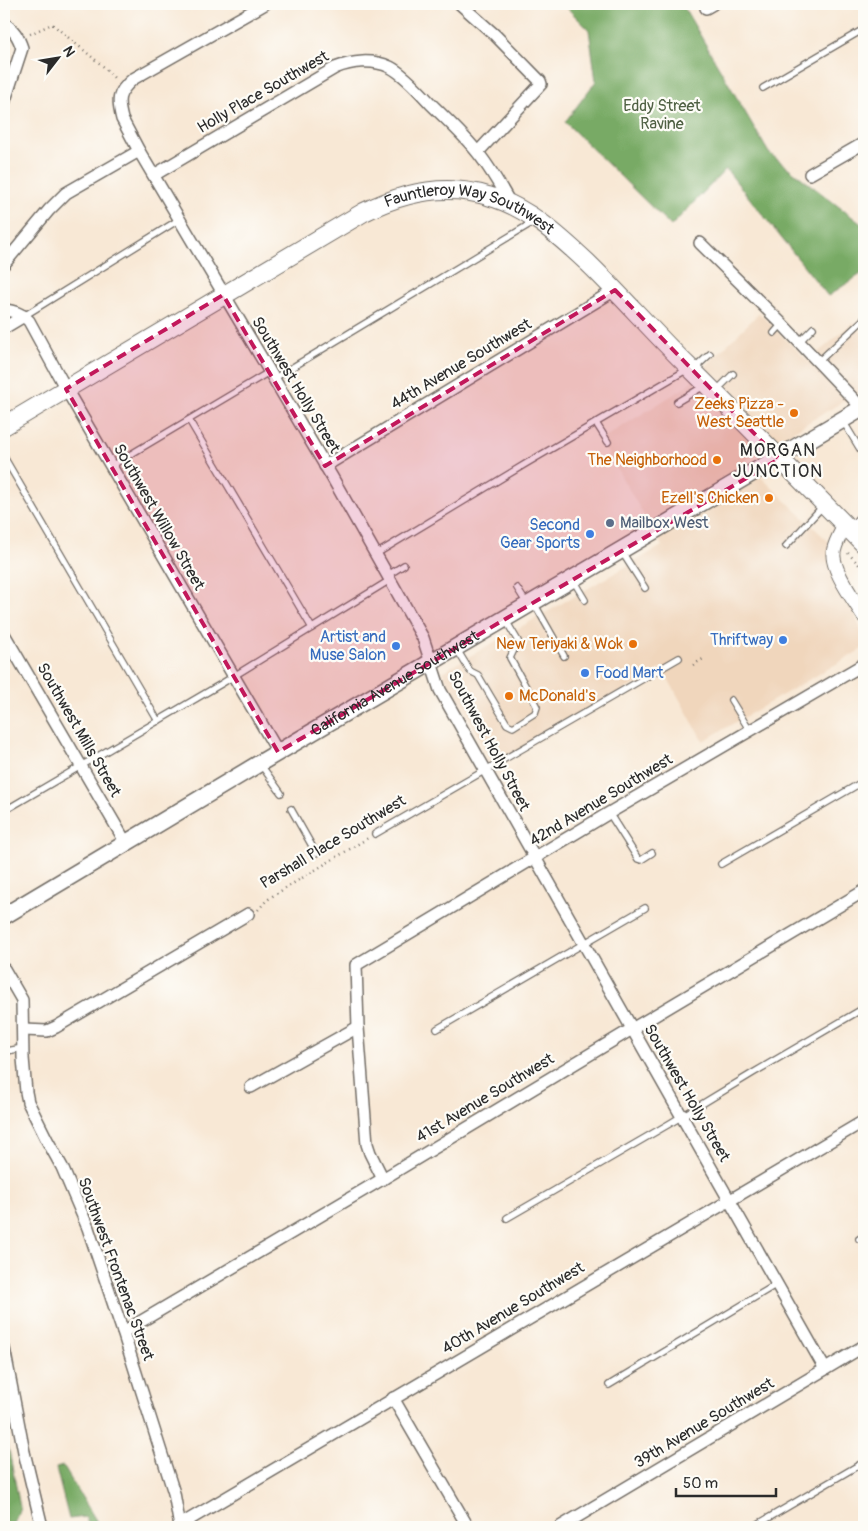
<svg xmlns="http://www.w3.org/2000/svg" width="868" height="1531" viewBox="0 0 868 1531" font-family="Pangolin,sans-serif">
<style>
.built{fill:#f0d6bc}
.forest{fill:#78aa65;stroke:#526a48}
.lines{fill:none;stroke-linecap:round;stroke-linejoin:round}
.service-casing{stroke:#736d66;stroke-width:8}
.minor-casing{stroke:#736d66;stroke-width:14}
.tertiary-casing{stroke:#736d66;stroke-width:16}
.secondary-casing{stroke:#736d66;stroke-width:19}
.primary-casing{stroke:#736d66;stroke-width:20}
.path{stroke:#736d66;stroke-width:2.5;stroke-dasharray:1 4;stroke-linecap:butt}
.service{stroke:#fff;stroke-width:5.5}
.minor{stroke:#fff;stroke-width:11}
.tertiary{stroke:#fff;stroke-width:14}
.secondary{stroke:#fff;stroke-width:16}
.primary{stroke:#fff;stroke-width:18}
.marked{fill:#c2185b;fill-opacity:0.2;stroke:#c2185b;stroke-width:4;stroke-dasharray:10 6;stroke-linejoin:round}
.food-dot{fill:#e8710a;stroke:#fdfcf7;stroke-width:2}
.service-dot{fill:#5c6f8a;stroke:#fdfcf7;stroke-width:2}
.shop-dot{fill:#3f7fe0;stroke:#fdfcf7;stroke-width:2}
.labels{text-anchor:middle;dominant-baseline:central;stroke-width:4.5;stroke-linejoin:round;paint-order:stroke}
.street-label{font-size:16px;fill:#2b2b2b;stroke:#fdfcf7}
.park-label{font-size:16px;fill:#506144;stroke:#fdfcf7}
.food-label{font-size:16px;fill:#c56008;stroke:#fdfcf7;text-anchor:end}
.service-label{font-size:16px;fill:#4e5e75;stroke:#fdfcf7;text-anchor:start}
.shop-label{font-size:16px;fill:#366cbe;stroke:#fdfcf7;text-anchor:end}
.neighbourhood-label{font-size:18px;letter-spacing:1px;fill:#2b2b2b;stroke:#fdfcf7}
</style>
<rect width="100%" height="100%" fill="#fdfcf7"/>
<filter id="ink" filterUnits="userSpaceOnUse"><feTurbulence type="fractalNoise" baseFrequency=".02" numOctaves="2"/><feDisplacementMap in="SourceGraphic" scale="10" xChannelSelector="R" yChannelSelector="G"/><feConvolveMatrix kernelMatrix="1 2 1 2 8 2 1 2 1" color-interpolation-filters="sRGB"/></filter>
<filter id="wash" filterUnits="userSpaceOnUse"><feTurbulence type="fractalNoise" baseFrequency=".0096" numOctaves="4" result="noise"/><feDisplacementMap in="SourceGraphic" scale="20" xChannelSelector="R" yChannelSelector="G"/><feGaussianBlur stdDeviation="1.12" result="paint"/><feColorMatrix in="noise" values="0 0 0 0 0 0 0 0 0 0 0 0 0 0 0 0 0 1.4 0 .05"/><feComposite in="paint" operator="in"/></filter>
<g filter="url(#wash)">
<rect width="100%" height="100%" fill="#f8e8d5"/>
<polygon class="built" points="759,313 808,361 853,323 864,335 864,389 744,461 828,541 864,638 864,648 703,741 662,668 496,765 442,672 662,546 600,440 684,388"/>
<g class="forest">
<polygon points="563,4 682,4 769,153 864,226 864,272 828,296 726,169 671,226 565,122 596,81 589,30"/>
<polygon points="4,1425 20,1507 13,1527 4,1527"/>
<polygon points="63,1466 100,1527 91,1527 85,1517 69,1519 56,1468"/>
</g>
</g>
<g filter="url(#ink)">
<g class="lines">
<defs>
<g id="service">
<polyline points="763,88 864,29"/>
<polyline points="24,316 180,219"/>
<polyline points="774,333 782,324"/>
<polyline points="799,342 813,328"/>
<polyline points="818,362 864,319"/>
<polyline points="693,370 710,354"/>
<polyline points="273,379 535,221"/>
<polyline points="716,391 733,374"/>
<polyline points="677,402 704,386"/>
<polyline points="189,420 312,628"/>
<polyline points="843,421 860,449"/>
<polyline points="596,423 608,442"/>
<polyline points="4,457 158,721"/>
<polyline points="111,466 269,372"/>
<polyline points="850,527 864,512"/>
<polyline points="786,546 823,506"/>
<polyline points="622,552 645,588"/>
<polyline points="376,554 527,463 688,369"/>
<polyline points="388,575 404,565"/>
<polyline points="573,580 585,600"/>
<polyline points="517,588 527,604"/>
<polyline points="534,603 564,656"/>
<polyline points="456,648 470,671 478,675 507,724 513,727 535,713 537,707 510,658 518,641 505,619"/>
<polyline points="731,700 750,731"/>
<polyline points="261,765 281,793"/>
<polyline points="291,809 316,853"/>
<polyline points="4,811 221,684 390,580"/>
<polyline points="609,813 638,859 641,860 652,853"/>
<polyline points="375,834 679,658"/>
<polyline points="721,864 864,781"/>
<polyline points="437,1029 645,908"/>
<polyline points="4,1054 7,1051 23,1048"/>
<polyline points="507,1218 669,1124 753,1073 864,1008"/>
<polyline points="859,1239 864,1236"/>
<polyline points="609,1385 777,1284"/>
<polyline points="753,1527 864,1462"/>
</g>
<g id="minor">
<path d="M 265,4 L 133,79 C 117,93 117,100 122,119 L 139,151 L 332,477 L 423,638 L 440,690 L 825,1369"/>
<polyline points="460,4 495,35 540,81 541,84 478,152"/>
<polyline points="706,8 713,4"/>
<path d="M 4,23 C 14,30 18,36 22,48 L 4,103"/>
<polyline points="810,174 864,143"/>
<path d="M 154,175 L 335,68 C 352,61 373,59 390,67 C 404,74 420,92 430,103 C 446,119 464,135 478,153 C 491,169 501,187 511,205"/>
<polyline points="700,243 782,324 862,408"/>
<polyline points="4,264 49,210 66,193 139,151"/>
<path d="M 4,310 C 14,311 21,313 29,321 L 66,389 L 278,752"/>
<polyline points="4,328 24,316"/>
<polyline points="325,466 615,290"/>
<polyline points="4,634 126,843"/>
<polyline points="4,969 22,1000 23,1058 26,1092 28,1102 47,1140 62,1167 88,1228 123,1332 174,1493 180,1527"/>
<polyline points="24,1030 47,1031 56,1027 248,914"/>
<polyline points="251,1087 358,1027"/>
<polyline points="383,1179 370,1153 367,1144 358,1027 356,965 609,813 864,664"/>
<polyline points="123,1332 391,1174 632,1029 864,891"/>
<polyline points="4,1348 24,1452 42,1527"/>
<polyline points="393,1398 468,1527"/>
<polyline points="180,1525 864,1121"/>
<polyline points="560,1527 864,1346"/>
</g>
<path id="tertiary" d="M 845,525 C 841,533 836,541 834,550 C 829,567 855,601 864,616"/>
<g id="secondary">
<path id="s1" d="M 4,916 L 260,763 L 864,407"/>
</g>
<g id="primary">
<path id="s2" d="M 4,426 L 364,212 C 402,193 446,183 488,196 C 528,207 559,236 588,263 C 622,296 654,333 688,366 C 748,425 805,485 864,544"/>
</g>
</defs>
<use href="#service" class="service-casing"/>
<use href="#minor" class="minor-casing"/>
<use href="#tertiary" class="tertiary-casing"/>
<use href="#secondary" class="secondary-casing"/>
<use href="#primary" class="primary-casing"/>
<g class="path">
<polyline points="30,34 52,24 104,67 116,80"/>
<polyline points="848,553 864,570"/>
<polyline points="693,665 703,659"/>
<polyline points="258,910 266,901 274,895 368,838"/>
</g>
<use href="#service" class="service"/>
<use href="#minor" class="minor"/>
<use href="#tertiary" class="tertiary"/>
<use href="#secondary" class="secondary"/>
<use href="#primary" class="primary"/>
</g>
</g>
<path class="marked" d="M 615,290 L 779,459 L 278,752 L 66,389 L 223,295 L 325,466 Z"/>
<g class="food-dot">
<circle cx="794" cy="413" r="5"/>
<circle cx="717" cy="460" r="5"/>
<circle cx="769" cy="498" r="5"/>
<circle cx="633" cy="644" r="5"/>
<circle cx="509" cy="696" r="5"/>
</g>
<circle class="service-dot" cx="610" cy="523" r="5"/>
<g class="shop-dot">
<circle cx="590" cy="534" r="5"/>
<circle cx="783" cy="640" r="5"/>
<circle cx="396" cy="646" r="5"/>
<circle cx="585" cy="673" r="5"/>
</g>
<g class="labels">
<g class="street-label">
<text transform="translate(263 92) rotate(-30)">Holly Place Southwest</text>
<text stroke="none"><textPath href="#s2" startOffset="531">Fauntleroy Way Southwest</textPath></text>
<text transform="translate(461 364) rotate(-31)">44th Avenue Southwest</text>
<text transform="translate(296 385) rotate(59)">Southwest Holly Street</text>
<text transform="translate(159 517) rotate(60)">Southwest Willow Street</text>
<text stroke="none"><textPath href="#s1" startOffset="455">California Avenue Southwest</textPath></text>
<text transform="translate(79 730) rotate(60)">Southwest Mills Street</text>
<text transform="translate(489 741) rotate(62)">Southwest Holly Street</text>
<text transform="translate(601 800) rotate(-31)">42nd Avenue Southwest</text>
<text transform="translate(333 842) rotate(-31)">Parshall Place Southwest</text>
<text transform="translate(687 1093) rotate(60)">Southwest Holly Street</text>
<text transform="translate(485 1098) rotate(-31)">41st Avenue Southwest</text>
<text transform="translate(116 1269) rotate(70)">Southwest Frontenac Street</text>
<text transform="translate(513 1308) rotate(-31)">40th Avenue Southwest</text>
<text transform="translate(704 1423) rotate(-31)">39th Avenue Southwest</text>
</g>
<g class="park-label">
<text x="662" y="106">Eddy Street<tspan x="662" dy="18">Ravine</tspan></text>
</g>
<g class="food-label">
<text x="784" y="404">Zeeks Pizza -<tspan x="784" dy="18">West Seattle</tspan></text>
<text x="707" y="460">The Neighborhood</text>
<text x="759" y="498">Ezell's Chicken</text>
<text x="623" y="644">New Teriyaki &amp; Wok</text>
<text x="519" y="696" text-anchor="start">McDonald's</text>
</g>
<g class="service-label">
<text x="620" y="523">Mailbox West</text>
</g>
<g class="shop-label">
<text x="580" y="525">Second<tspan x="580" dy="18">Gear Sports</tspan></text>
<text x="386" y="637">Artist and<tspan x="386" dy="18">Muse Salon</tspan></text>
<text x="773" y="640">Thriftway</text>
<text x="595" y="673" text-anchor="start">Food Mart</text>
</g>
<g class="neighbourhood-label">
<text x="778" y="450">MORGAN<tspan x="778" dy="21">JUNCTION</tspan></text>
</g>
</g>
<rect width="868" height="1531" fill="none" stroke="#fdfcf7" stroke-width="20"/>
<g transform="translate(58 58) rotate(59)" stroke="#fdfcf7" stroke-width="4" paint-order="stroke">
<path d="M0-4L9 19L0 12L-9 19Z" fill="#2b2b2b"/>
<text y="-8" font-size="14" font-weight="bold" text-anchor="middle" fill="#2b2b2b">N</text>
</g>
<path d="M676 1488v8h100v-8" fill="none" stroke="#2b2b2b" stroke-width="2.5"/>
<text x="683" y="1488" font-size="15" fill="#2b2b2b" stroke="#fdfcf7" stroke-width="4" paint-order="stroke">50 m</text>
</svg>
